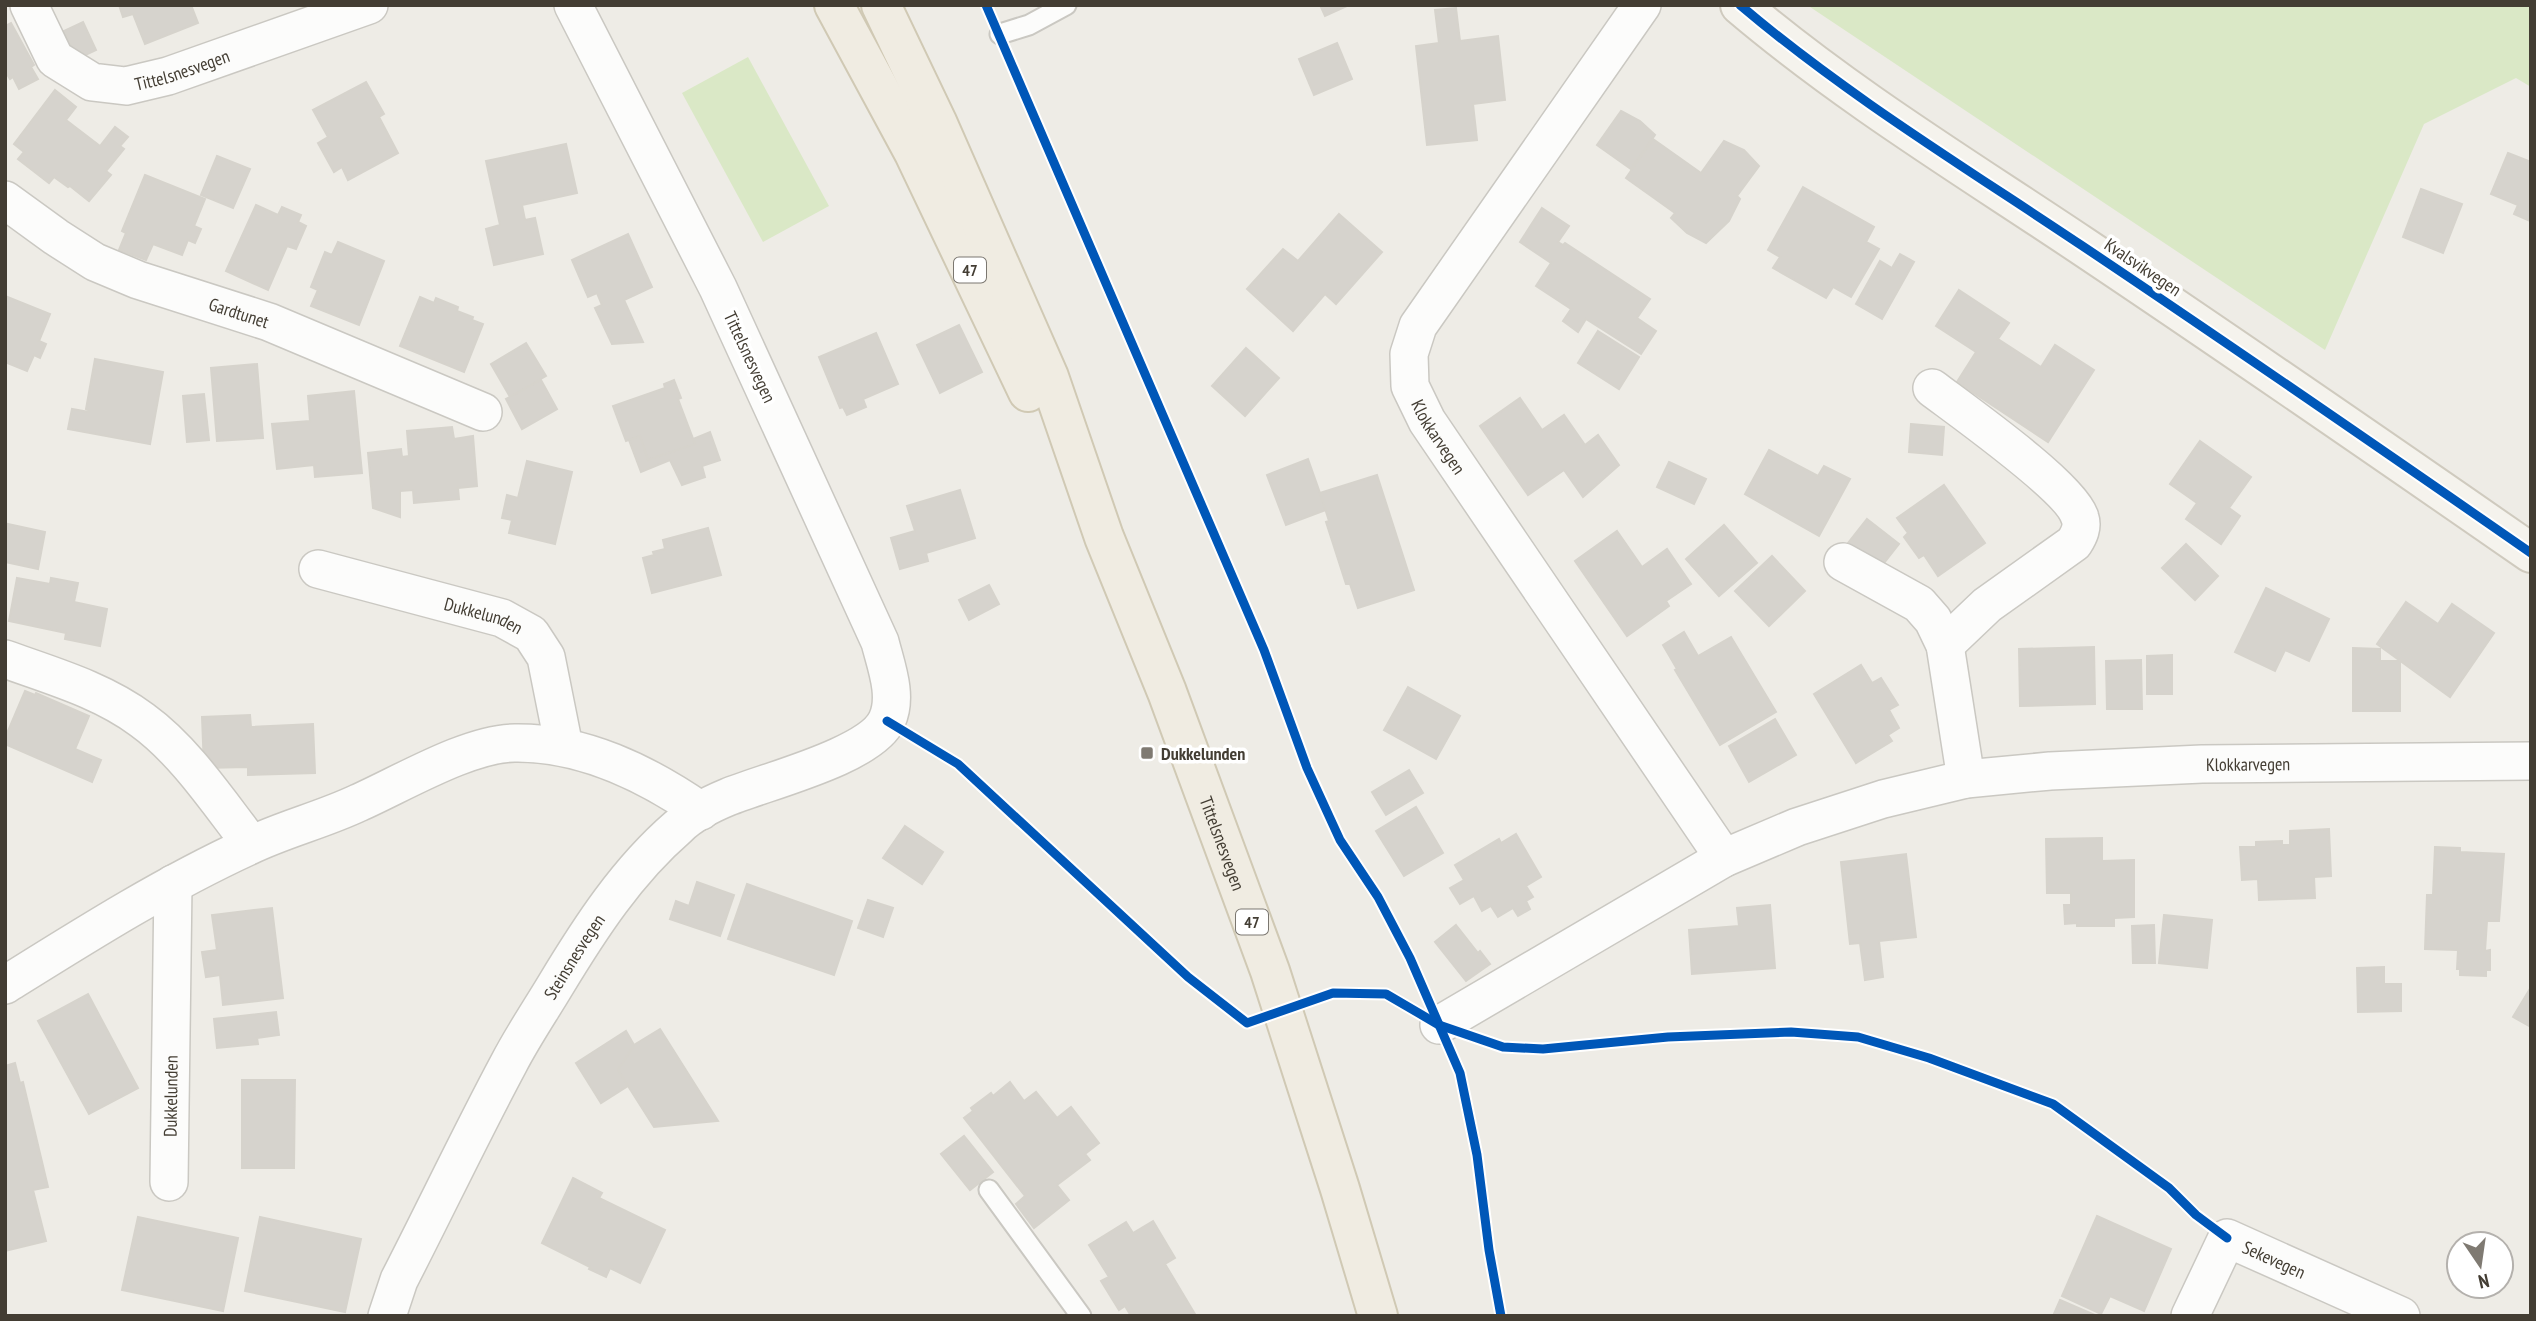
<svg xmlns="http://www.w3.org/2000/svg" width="2536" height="1321" viewBox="0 0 2536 1321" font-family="'PT Sans Narrow',sans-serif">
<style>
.green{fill:#dae8c6}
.building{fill:#d6d3cd;stroke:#d6d3cc;stroke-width:2}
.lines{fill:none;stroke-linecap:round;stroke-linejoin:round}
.lane-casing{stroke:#cac8c2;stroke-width:23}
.street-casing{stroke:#cac8c2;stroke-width:40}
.secondary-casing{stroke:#cfcabe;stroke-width:42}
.primary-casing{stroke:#d0c9b4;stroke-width:42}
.lane{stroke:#fcfcfb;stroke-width:19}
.street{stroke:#fcfcfb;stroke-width:37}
.secondary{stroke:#f5f3ed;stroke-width:38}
.primary{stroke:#f0ece2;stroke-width:38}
.cycleway-casing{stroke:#fff;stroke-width:13}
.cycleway{stroke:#0057b8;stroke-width:9}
.poi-dot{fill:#7f7a72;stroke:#fff;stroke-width:2.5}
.labels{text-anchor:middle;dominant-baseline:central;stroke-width:7;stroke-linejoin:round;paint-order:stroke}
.shield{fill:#fff;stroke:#7b7770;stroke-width:2}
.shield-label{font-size:16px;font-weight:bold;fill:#433d33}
.street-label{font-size:18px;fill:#433d33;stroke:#fff}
.poi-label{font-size:18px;font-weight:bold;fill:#433d33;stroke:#fff;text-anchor:start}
</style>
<rect width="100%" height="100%" fill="#eeece6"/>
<g class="green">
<polygon points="1807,5 2531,5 2531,87 2516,78 2424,124 2325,350"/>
<polygon points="748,57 829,206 763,242 682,93"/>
</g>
<g class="building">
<polygon points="119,5 191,5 198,23 145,44 133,14 123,17"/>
<polygon points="1320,5 1349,5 1325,16"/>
<polygon points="1456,8 1460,41 1498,36 1505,100 1473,104 1477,140 1427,145 1416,46 1439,43 1435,10"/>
<polygon points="83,22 96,50 77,59 64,31"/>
<polygon points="11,23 34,65 31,67 38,79 19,89 13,77 10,79 5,71 5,26"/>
<polygon points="1337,43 1352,79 1314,95 1299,59"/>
<polygon points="366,82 384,114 379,117 398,153 348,180 342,167 334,172 318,143 328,137 313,110"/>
<polygon points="55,90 76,107 66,120 100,146 115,127 128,137 120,146 124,149 106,171 111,175 89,201 70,186 68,187 54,177 49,183 18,159 24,152 14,144"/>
<polygon points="1621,111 1640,121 1655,135 1631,169 1597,145"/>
<polygon points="1653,139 1701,173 1724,141 1744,150 1759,166 1737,196 1740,199 1729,221 1706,243 1687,233 1671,218 1675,213 1626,178"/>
<polygon points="566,144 577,193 522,205 525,220 535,218 543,254 494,265 486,229 500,225 486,161"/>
<polygon points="2508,153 2531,162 2530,221 2514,214 2518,205 2491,194"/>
<polygon points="217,156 250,169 233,208 201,195"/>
<polygon points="145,175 205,199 194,226 201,229 195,243 188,240 182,255 153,244 146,260 119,250 126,233 122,231"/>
<polygon points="1803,187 1874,227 1866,242 1879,249 1851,297 1833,287 1826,298 1773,268 1780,257 1768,250"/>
<polygon points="2421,189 2462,204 2443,253 2403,237"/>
<polygon points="256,205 278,215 282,207 301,215 298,222 306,226 296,249 287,246 268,290 226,271"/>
<polygon points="1542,208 1569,226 1558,242 1563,245 1565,243 1650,299 1637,318 1656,331 1641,354 1586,319 1578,332 1563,321 1571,309 1536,286 1551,263 1520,242"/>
<polygon points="1339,214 1382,252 1336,304 1325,294 1293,331 1247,289 1283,249 1298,261"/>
<polygon points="628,234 652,287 624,300 643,342 612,344 595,308 602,305 597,293 588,297 572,260"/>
<polygon points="338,242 384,261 359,325 311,306 318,290 311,287 325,252 332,255"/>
<polygon points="1900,254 1914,262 1882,319 1856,304 1880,261 1892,268"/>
<polygon points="1959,290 2009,323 1998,339 2041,367 2055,345 2094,370 2048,442 1957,382 1976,352 1936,326"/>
<polygon points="5,296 50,314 39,341 46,344 40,358 34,355 27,371 5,362"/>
<polygon points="420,297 434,303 436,298 458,307 457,311 473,317 472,320 483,324 464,372 400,346"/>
<polygon points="959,325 982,372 940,393 917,345"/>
<polygon points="1598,331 1639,357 1619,389 1578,363"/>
<polygon points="876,333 898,384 863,399 866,407 847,415 843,407 840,408 819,357"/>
<polygon points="526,343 546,376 510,397 491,364"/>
<polygon points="1246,348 1279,378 1245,416 1212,386"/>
<polygon points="95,359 163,372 150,444 68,429 72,409 89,412 89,410 86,409"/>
<polygon points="257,364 263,438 217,441 211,368"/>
<polygon points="541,380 557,409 522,429 506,399"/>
<polygon points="674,380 681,398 678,399 695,444 648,460 640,436 626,441 613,406 665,388 664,384"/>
<polygon points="354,391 362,473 315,477 314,465 277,469 272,424 310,421 308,396"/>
<polygon points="204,394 209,440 187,442 183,396"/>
<polygon points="1520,398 1542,430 1564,415 1585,445 1598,435 1619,465 1583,497 1564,470 1528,495 1480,426"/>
<polygon points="1911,424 1944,427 1942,455 1909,452"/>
<polygon points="452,427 454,439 473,436 477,486 458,488 459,499 414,503 413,490 400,491 400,517 373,508 368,453 401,449 402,457 409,456 407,431"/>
<polygon points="710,432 720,460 702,466 705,477 682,485 670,460 641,472 629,440 640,436 648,460 695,444 693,439"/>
<polygon points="2200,441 2251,477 2229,508 2240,516 2221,544 2186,519 2197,503 2170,484"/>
<polygon points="1769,450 1818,476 1824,466 1850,479 1819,536 1745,494"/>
<polygon points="1308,459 1326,510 1286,525 1267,475"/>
<polygon points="527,461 572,472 555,544 509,533 512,520 502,518 507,495 518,498"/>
<polygon points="1669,462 1706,479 1694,504 1657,487"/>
<polygon points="1377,475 1414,590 1358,608 1350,584 1346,584 1326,522 1329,521 1320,493"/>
<polygon points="1944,485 1985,543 1938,576 1924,555 1919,558 1904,537 1908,533 1897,518"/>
<polygon points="960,490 975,538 926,553 928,561 900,569 891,538 915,531 907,506"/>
<polygon points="1867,519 1899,544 1880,568 1848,543"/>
<polygon points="8,524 45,532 38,569 5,562"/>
<polygon points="1724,525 1757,563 1719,596 1686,559"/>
<polygon points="708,528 721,575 652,593 643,558 654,555 653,552 665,549 663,540"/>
<polygon points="1617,531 1642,567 1667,549 1691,584 1666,601 1669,606 1627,636 1575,561"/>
<polygon points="2186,544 2218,576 2195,600 2162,568"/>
<polygon points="1772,556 1805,591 1769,626 1735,591"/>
<polygon points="17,578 50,584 51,578 78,583 74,602 107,609 100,646 65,639 66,633 9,621"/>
<polygon points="989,585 999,604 969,620 959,600"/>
<polygon points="2266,588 2329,619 2309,661 2285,650 2275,671 2235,652"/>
<polygon points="2406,602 2438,624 2452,604 2494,633 2450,697 2377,644"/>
<polygon points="1684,632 1698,656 1731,637 1776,712 1720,745 1675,670 1677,669 1663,645"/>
<polygon points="2094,647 2095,704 2020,706 2019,649"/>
<polygon points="2353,648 2380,649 2380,661 2400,661 2400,711 2353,711"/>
<polygon points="2172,655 2172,694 2147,694 2147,656"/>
<polygon points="2141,660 2142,709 2107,709 2106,661"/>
<polygon points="1861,665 1872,683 1881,678 1898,705 1889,710 1899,728 1888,735 1892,741 1856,763 1814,694"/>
<polygon points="1408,687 1460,716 1436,759 1384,730"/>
<polygon points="25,691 35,695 36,693 89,716 75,749 101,760 92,782 5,744 5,738"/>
<polygon points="250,715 251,727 313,724 315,773 248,775 248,767 204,768 202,717"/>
<polygon points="1775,719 1796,755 1749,782 1729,746"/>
<polygon points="1409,770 1423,793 1386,815 1372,792"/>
<polygon points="1416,807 1443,853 1404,876 1376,831"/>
<polygon points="905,826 943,852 922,884 883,858"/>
<polygon points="2329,829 2331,876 2314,877 2315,898 2259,900 2258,879 2242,880 2240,847 2256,847 2256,842 2282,841 2282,845 2290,845 2290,831"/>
<polygon points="1516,834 1541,877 1526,886 1533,897 1526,901 1530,909 1518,916 1513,908 1498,917 1491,906 1482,911 1474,896 1460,904 1450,888 1464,880 1455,865 1499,839 1501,843"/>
<polygon points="2102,838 2102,861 2134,860 2134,917 2114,918 2114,926 2077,926 2077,923 2065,924 2064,905 2071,905 2071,893 2047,893 2046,839"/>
<polygon points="2435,847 2460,848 2460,852 2504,854 2499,921 2487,921 2485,951 2490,950 2490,970 2486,970 2486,976 2460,975 2460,969 2457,969 2458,950 2425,949 2427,895 2433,895"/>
<polygon points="1906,854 1916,937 1879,941 1883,977 1865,980 1860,943 1850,944 1841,862"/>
<polygon points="697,882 734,895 720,936 670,919 676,901 689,906"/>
<polygon points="747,884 852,921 834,975 728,939"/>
<polygon points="868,900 893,908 883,937 858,928"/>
<polygon points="1770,905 1775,968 1692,974 1689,930 1739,926 1737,908"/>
<polygon points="272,908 283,998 223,1005 220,975 206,977 202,952 217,950 212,915"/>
<polygon points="2164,915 2212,920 2207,968 2159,963"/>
<polygon points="1456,925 1478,953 1480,951 1490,964 1466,981 1435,942"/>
<polygon points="2154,925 2155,963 2133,963 2132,926"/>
<polygon points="2384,967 2384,984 2401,984 2401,1011 2358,1012 2357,968"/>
<polygon points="2531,987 2531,1027 2513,1017"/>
<polygon points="88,994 138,1088 89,1114 38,1021"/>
<polygon points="276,1012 279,1035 257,1038 258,1044 217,1048 214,1019"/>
<polygon points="660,1029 718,1121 654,1127 628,1086 618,1070 634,1045"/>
<polygon points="626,1031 634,1045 618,1070 628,1086 601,1103 576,1063"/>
<polygon points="15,1063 20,1083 23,1082 48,1187 33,1190 46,1241 5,1251 5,1066"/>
<polygon points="242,1080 295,1080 294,1168 242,1168"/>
<polygon points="1010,1082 1024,1101 1036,1092 1057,1118 1071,1107 1099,1143 1085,1154 1090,1160 1057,1185 1069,1200 1034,1228 1016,1204 1025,1196 964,1118 973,1111 971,1108 991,1093 993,1096"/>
<polygon points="964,1136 993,1172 970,1190 941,1154"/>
<polygon points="573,1178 602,1193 599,1198 665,1230 640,1283 610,1268 606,1277 589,1269 590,1267 542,1243"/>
<polygon points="2097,1216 2171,1249 2144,1311 2110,1296 2101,1314 2062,1296"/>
<polygon points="138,1217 238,1238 223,1311 122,1290"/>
<polygon points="260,1217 361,1239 345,1312 245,1291"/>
<polygon points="1153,1221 1175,1258 1165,1264 1195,1314 1191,1316 1131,1316 1125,1306 1119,1310 1101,1281 1109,1277 1089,1245 1126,1222 1133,1233"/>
<polygon points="2060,1300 2097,1316 2053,1316"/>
</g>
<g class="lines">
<defs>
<g id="lane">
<polyline points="1000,34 1029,25 1066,5"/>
<polyline points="989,1190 1081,1316"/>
</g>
<g id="street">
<path id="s1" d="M 29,5 L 55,59 L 92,82 L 126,86 L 168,76 L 369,5"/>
<path id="s2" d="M 1642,5 L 1418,326 L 1409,354 L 1410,386 L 1427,421 L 1724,858"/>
<path id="s3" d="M 5,200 L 56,237 L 95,262 L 138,280 L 269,322 L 483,412"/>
<path d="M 1932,388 C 1961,410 2072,488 2080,518 C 2083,527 2079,535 2074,543 L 1987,605 L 1945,645"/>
<polyline points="1843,562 1919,604 1933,620 1945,645 1966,779"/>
<path id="s4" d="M 318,569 L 502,618 L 531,634 L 546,657 L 564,747"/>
<path d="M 5,659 C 52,676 102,690 142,720 C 185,751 219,803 251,844"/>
<path d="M 5,985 C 85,935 164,885 249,846 C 284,829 322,820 358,803 C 401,784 469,743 515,743 C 583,742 646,773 701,811"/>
<path id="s5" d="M 1439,1025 L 1724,858 L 1797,827 L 1883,799 L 1966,779 L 2050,771 L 2202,764 L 2531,761"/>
<path id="s6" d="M 169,1182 L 173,884"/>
<path id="s7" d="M 387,1316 L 399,1280 C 436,1208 471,1134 509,1063 C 523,1036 540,1011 555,986 C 590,928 627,871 678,827 C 691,814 711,804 728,797 C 764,782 871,756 887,720 C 898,696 886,666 880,642 L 718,288 L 573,5"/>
<path id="s8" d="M 2190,1316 L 2227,1238 L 2401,1316"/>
</g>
<path id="secondary" d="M 1740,5 C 1846,95 1966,168 2081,245 C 2232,346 2381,449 2531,553"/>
<g id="primary">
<polyline points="834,5 914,153 1028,392"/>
<path id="s9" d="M 881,5 L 937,122 L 1049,377 L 1104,537 L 1167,692 L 1270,971 L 1340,1189 L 1378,1316"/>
</g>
</defs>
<use href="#lane" class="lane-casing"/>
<use href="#street" class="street-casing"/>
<use href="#secondary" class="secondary-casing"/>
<use href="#primary" class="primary-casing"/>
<use href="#lane" class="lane"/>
<use href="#street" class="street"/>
<use href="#secondary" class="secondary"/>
<use href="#primary" class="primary"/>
<defs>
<g id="cycleway">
<polyline points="986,5 1264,650 1307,768 1340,840 1378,897 1410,958 1460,1073 1477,1155 1489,1250 1501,1316"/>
<path d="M 1740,5 C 1846,95 1966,168 2081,245 C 2232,346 2381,449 2531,553"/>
<polyline points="887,721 958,764 1188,977 1247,1023 1333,993 1386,994 1439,1025 1503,1047 1543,1049 1668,1037 1791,1032 1858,1037 1929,1058 2053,1104 2169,1188 2196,1215 2227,1238"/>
</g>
</defs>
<use href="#cycleway" class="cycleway-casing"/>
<use href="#cycleway" class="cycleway"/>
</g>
<rect class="poi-dot" x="1140" y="746" width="14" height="14" rx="3.5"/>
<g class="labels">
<g class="shield">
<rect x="954" y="257.5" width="32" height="25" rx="5"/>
<rect x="1236" y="909.5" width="32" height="25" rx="5"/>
</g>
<g class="shield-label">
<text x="970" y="270">47</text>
<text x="1252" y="922">47</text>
</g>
<g class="street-label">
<text stroke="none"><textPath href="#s1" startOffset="196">Tittelsnesvegen</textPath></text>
<text transform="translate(2143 267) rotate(34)">Kvalsvikvegen</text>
<text stroke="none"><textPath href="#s3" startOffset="262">Gardtunet</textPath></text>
<text transform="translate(750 357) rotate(65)">Tittelsnesvegen</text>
<text stroke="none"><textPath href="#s2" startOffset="511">Klokkarvegen</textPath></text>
<text stroke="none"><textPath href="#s4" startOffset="172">Dukkelunden</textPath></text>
<text stroke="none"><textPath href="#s5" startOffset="868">Klokkarvegen</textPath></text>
<text stroke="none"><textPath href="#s9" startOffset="906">Tittelsnesvegen</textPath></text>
<text stroke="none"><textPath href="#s7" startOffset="406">Steinsnesvegen</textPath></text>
<text stroke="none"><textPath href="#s6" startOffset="86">Dukkelunden</textPath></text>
<text stroke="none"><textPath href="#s8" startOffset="138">Sekevegen</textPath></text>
</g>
<g class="poi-label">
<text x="1161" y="753">Dukkelunden</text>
</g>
</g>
<rect width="2536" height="1321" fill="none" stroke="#433d33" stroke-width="14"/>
<g transform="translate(2480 1265) rotate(167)"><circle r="33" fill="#ffffff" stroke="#b4b1ad" stroke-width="2"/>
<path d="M0-5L12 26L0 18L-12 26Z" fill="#7f7a72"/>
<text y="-10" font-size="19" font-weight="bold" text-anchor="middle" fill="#433d33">N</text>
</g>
</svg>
